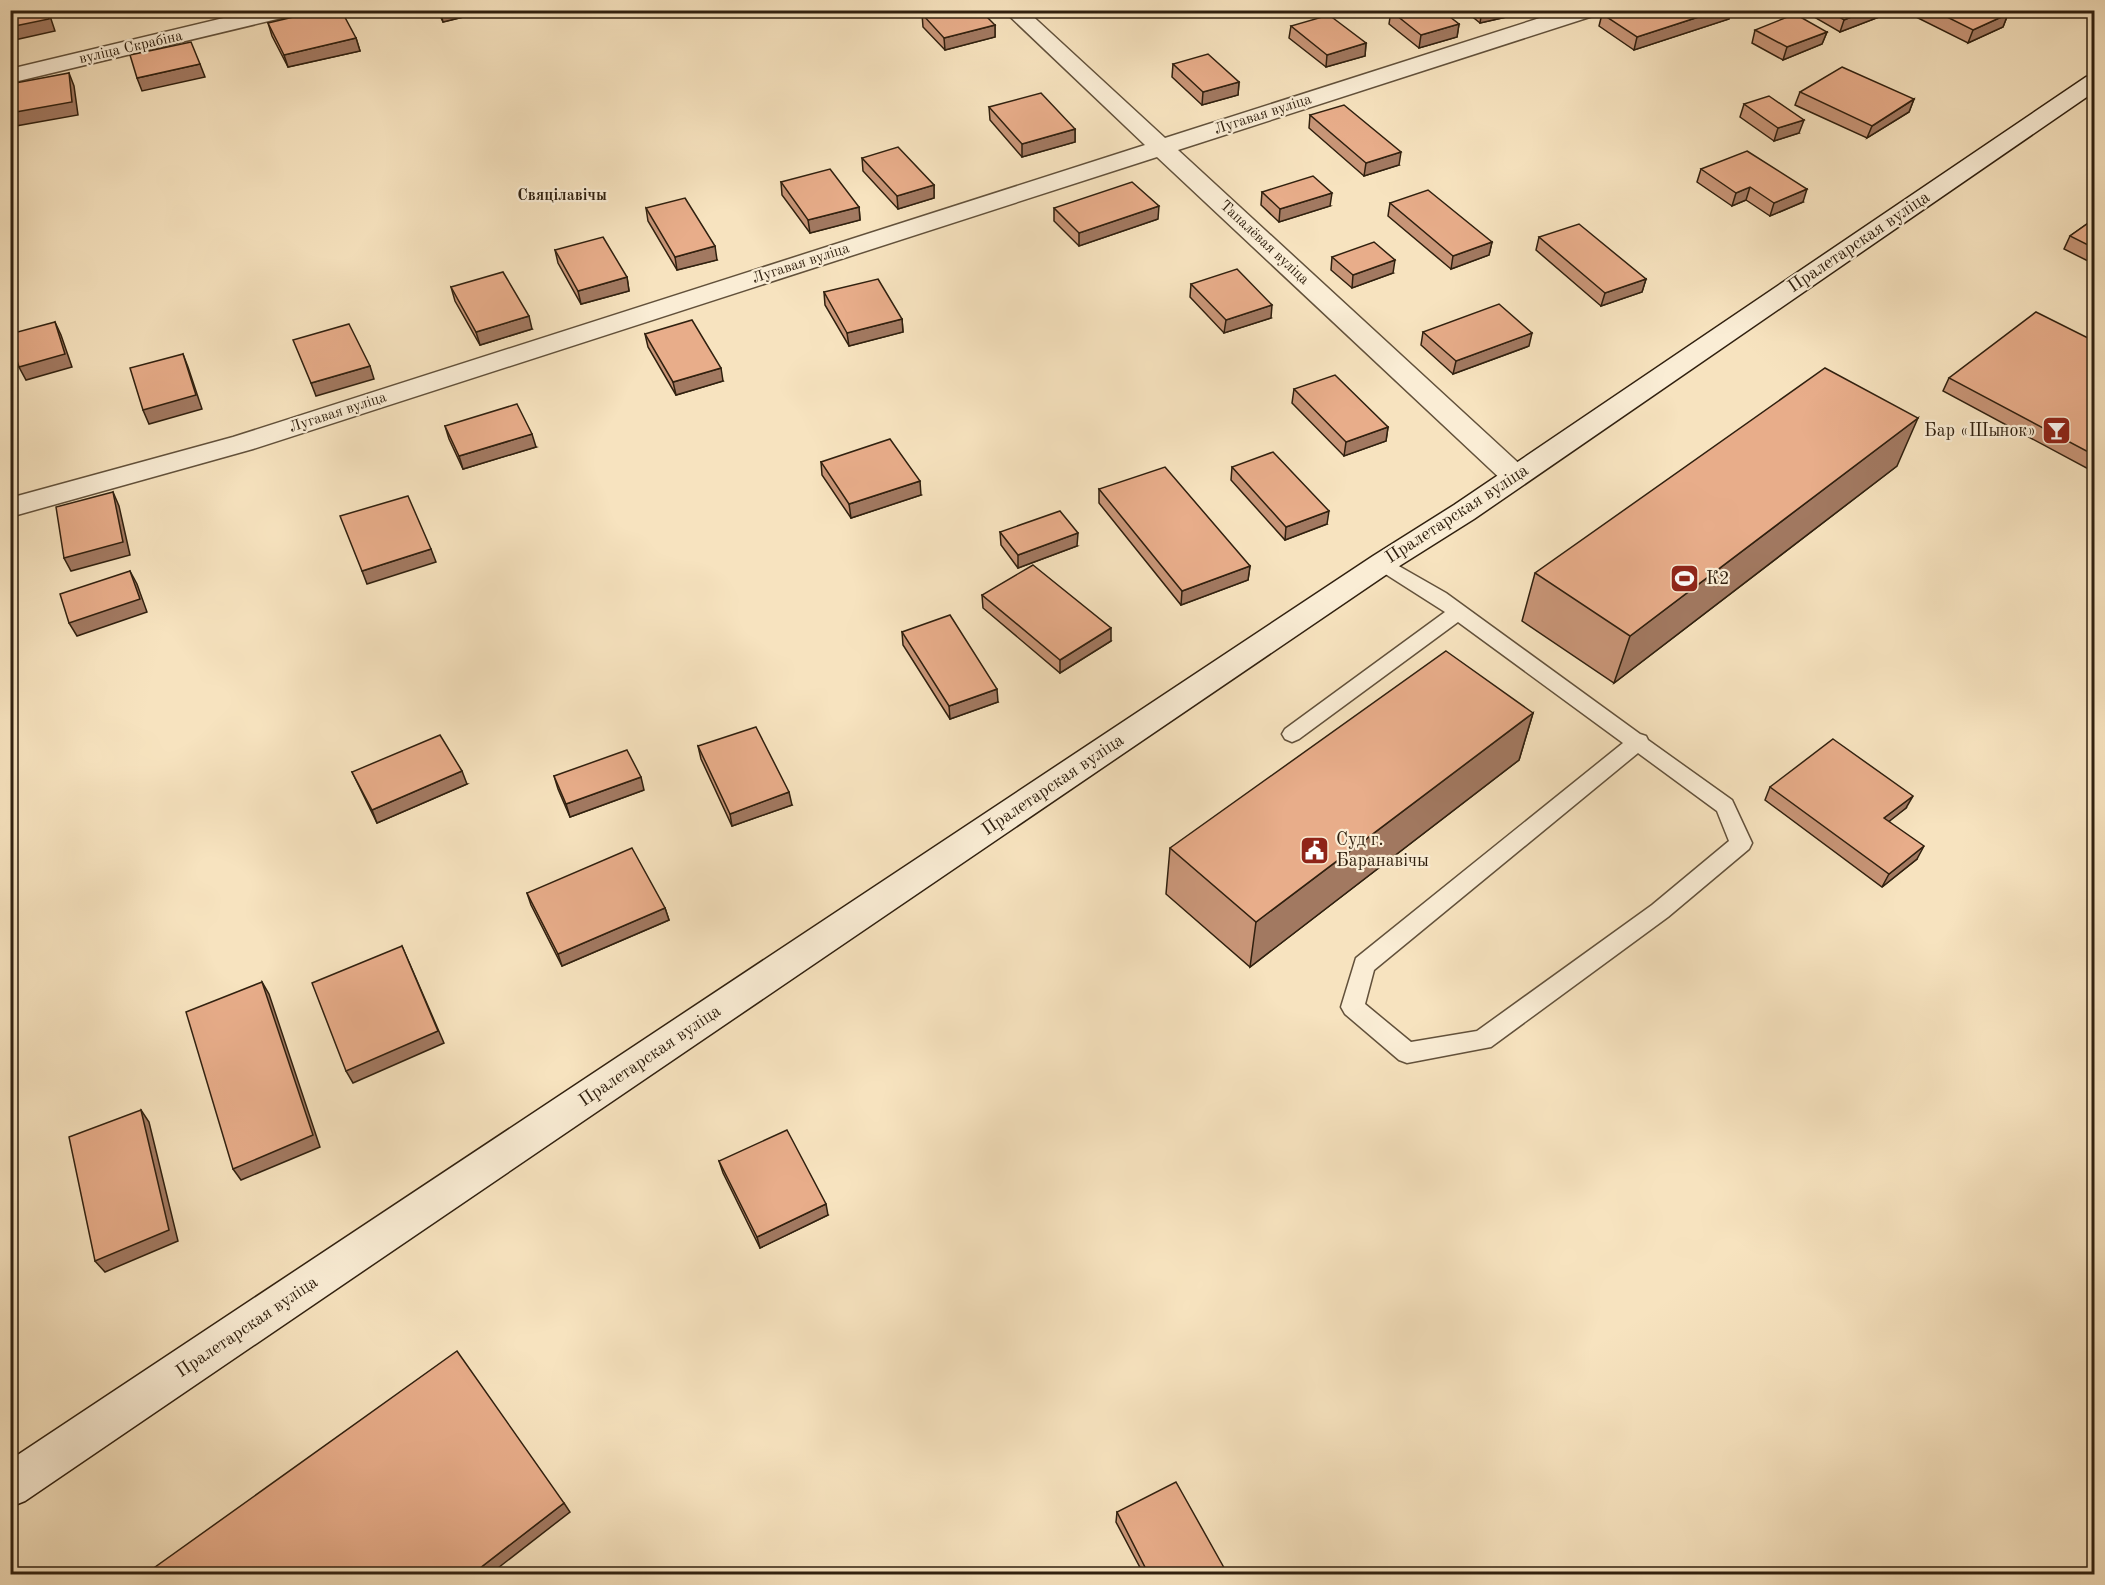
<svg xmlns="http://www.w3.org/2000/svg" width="2105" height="1585" viewBox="0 0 2105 1585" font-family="'Old Standard TT',serif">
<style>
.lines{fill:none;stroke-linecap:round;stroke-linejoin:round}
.lane-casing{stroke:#62513b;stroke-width:3}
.street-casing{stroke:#62513b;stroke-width:3}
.secondary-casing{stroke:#30200f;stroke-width:3}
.lane{fill:#faedd5;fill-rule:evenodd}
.street{fill:#faedd5;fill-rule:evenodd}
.secondary{fill:#faedd5;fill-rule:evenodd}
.wall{fill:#c89577;stroke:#30200f;stroke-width:1.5}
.shaded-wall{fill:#a27961;stroke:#30200f;stroke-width:1.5}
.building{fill:#e8ad8a;stroke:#30200f;stroke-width:1.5}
.labels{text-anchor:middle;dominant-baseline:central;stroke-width:4.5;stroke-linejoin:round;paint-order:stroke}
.far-street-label{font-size:15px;fill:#30200f;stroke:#faedd5}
.far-neighbourhood-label{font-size:16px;font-weight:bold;fill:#30200f;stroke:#faedd5}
.street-label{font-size:18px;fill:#30200f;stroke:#faedd5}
.poi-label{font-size:18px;fill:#30200f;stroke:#faedd5;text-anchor:start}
</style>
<rect width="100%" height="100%" fill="#f7e3bf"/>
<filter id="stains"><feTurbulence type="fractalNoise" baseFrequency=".00333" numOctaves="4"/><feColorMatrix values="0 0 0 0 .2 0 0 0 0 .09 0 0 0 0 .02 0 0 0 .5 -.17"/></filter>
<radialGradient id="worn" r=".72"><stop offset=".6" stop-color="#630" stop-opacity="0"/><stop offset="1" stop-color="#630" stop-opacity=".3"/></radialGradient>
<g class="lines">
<defs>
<path id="lane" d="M 1383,557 L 1446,593 L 1640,734 L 1646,736 L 1648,740 L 1732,800 L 1752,843 L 1749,849 L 1668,917 L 1491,1047 L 1407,1063 L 1399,1060 L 1345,1014 L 1341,1007 L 1356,958 L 1623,743 L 1458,622 L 1299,739 L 1292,742 L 1285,739 L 1282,734 L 1285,729 L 1445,612 L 1376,568 L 1374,563 L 1376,558 ZM 1638,753 L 1717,811 L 1729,841 L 1652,905 L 1477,1031 L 1411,1042 L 1365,1004 L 1374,970 Z"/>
<g id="street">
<polygon points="257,10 296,10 294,15 10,83 10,69"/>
<polygon points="1003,10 1026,10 1165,138 1565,10 1598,10 1596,15 1178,150 1525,469 1529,476 1525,483 1515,485 1505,483 1157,157 253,449 10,517 10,498 233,437 1145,145"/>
</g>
<polygon id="secondary" points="2094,75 2094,92 1474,519 1393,570 25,1501 10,1507 10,1460 1373,556 1454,505 2086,77"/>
</defs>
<use href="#lane" class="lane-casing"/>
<use href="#street" class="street-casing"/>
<use href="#secondary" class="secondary-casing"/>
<use href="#lane" class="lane"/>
<use href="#street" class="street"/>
<use href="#secondary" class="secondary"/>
</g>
<g class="wall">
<polygon points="437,10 492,10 443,22"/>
<polygon points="1464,10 1520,10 1520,14 1480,23"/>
<polygon points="1612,10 1732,10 1729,19 1634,50 1599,26 1602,14"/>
<polygon points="1816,10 1888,10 1887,14 1840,32 1814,17"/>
<polygon points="1902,10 2000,10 2008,14 2003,27 1968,43"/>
<polygon points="1391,11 1459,24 1457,37 1419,48 1389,24"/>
<polygon points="922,14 995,25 995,37 945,50 923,27"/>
<polygon points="268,23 356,38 360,51 288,67 272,36"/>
<polygon points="1291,26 1366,43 1365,56 1326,67 1289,38"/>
<polygon points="1755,30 1827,32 1822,44 1783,60 1752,43"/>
<polygon points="1173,64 1239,82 1238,95 1202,105 1172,77"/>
<polygon points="1800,92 1914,99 1909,112 1867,138 1795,105"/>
<polygon points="1744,104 1799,133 1774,141 1740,117"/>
<polygon points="989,107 1075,129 1075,142 1022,157 990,120"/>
<polygon points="1310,115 1399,165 1364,176 1309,128"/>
<polygon points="862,158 934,185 934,198 898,209 863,171"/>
<polygon points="1701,169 1803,202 1770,216 1746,200 1732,206 1697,182"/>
<polygon points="781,182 859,207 860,220 810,233 782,195"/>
<polygon points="1262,192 1330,206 1279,222 1261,205"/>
<polygon points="1390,203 1492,242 1489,255 1451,269 1388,216"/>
<polygon points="646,208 717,260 677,270 648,221"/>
<polygon points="1054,208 1158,219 1079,246 1054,221"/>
<polygon points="2094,219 2094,264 2064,249 2070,236"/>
<polygon points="1539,237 1646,279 1642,292 1601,306 1536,250"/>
<polygon points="555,250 627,277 629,291 581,304 558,263"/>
<polygon points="1332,257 1393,273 1352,288 1331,270"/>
<polygon points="1191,284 1271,318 1224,333 1190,297"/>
<polygon points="451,287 532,329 480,345 455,301"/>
<polygon points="824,292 902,319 903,332 849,346 825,305"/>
<polygon points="1423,332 1529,346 1453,374 1421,345"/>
<polygon points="645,334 723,381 676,395 648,347"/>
<polygon points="2094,341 2094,472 1943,391 1949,378"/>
<polygon points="1294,389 1388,427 1386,441 1344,456 1292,403"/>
<polygon points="445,426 536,447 463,469 449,439"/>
<polygon points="821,462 921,495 851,518 822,475"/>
<polygon points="1897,466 1614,683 1522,621 1535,573"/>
<polygon points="1232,467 1327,524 1285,540 1231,480"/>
<polygon points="1099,489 1250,566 1248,580 1181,605 1099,503"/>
<polygon points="1000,532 1077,546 1018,568 1001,545"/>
<polygon points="982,595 1111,641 1060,673 983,608"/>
<polygon points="902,632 998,702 950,719 903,645"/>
<polygon points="1533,713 1519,760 1250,967 1166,894 1170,848"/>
<polygon points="698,746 792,805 732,826 701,759"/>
<polygon points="352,772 467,784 377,823"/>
<polygon points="554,776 644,790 570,817 558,789"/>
<polygon points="1770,787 1906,808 1889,821 1917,859 1882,887 1765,800"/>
<polygon points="527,893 665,908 669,920 562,966 531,905"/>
<polygon points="719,1161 828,1215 760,1248 723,1173"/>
<polygon points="1117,1512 1227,1575 1144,1575 1116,1522"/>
</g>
<g class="shaded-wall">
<polygon points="47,10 48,10 55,31 10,41 10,27"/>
<polygon points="440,10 492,10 443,22"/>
<polygon points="1520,10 1520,14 1480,23 1482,11"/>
<polygon points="1720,10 1732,10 1729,19 1634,50 1637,37"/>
<polygon points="1868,10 1888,10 1887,14 1840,32 1844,20"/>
<polygon points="2008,14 2003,27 1968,43 1973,30"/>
<polygon points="1459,24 1457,37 1419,48 1421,35"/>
<polygon points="995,25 995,37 945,50 944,38"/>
<polygon points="1827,32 1822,44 1783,60 1787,47"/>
<polygon points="356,38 360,51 288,67 284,55"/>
<polygon points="1366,43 1365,56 1326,67 1327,55"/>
<polygon points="200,64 205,77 142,91 137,78"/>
<polygon points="69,73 74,86 78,115 10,127 10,113"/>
<polygon points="1239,82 1238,95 1202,105 1203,92"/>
<polygon points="1914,99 1909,112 1867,138 1872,126"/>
<polygon points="1804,120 1799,133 1774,141 1778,128"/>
<polygon points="1075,129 1075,142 1022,157 1022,144"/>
<polygon points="1401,152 1399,165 1364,176 1366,163"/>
<polygon points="934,185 934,198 898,209 897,196"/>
<polygon points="1750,187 1746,200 1732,206 1736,193"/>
<polygon points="1807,189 1803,202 1770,216 1774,203"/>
<polygon points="1332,193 1330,206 1279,222 1280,209"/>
<polygon points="1159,206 1158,219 1079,246 1079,233"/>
<polygon points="859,207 860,220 810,233 808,220"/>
<polygon points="1492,242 1489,255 1451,269 1453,256"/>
<polygon points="715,246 717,260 677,270 675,257"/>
<polygon points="1395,260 1393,273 1352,288 1353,275"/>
<polygon points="627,277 629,291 581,304 578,291"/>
<polygon points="1646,279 1642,292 1601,306 1605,293"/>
<polygon points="1272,305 1271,318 1224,333 1226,320"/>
<polygon points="529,316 532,329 480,345 476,332"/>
<polygon points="902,319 903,332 849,346 847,333"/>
<polygon points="55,322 61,335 72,367 26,380 19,367"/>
<polygon points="1532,333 1529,346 1453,374 1456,361"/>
<polygon points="183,354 188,367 202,409 149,424 143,410"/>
<polygon points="370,366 374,379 316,396 311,383"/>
<polygon points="721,368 723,381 676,395 673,382"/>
<polygon points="1918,418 1897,466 1614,683 1630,636"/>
<polygon points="1388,427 1386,441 1344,456 1346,442"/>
<polygon points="532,434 536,447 463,469 459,456"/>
<polygon points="920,481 921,495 851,518 849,504"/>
<polygon points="113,492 119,506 130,555 71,571 64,558"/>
<polygon points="1329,511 1327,524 1285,540 1286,527"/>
<polygon points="1078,533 1077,546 1018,568 1018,555"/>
<polygon points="431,549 436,562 367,584 362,571"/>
<polygon points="1250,566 1248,580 1181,605 1182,591"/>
<polygon points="130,571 137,584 147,612 77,636 69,623"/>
<polygon points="1111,628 1111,641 1060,673 1060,660"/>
<polygon points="997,689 998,702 950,719 949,706"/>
<polygon points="1533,713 1519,760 1250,967 1256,922"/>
<polygon points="462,771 467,784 377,823 372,810"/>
<polygon points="641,777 644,790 570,817 566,804"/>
<polygon points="789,792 792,805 732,826 730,814"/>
<polygon points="1913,796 1906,808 1877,831 1884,818"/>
<polygon points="1924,846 1917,859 1882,887 1889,874"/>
<polygon points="665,908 669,920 562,966 558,954"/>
<polygon points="402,946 444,1043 353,1083 346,1071"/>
<polygon points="262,982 269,994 320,1147 241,1180 233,1169"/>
<polygon points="141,1110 149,1122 178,1241 105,1272 95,1261"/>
<polygon points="826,1204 828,1215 760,1248 757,1237"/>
<polygon points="564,1503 570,1512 489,1575 471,1575"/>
</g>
<g class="building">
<polygon points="10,10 47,10 49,19 10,27"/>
<polygon points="323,10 341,10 356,38 284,55 268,23"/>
<polygon points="937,10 980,10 995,25 944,38 922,14"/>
<polygon points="1394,10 1441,10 1459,24 1421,35 1391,11"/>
<polygon points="1612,10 1720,10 1637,37 1602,14"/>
<polygon points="1828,10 1868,10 1844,20"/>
<polygon points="1933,10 2000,10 2008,14 1973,30"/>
<polygon points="1795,14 1827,32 1787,47 1755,30"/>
<polygon points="1329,15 1366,43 1327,55 1291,26"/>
<polygon points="191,42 200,64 137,78 130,55"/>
<polygon points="1208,54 1239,82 1203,92 1173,64"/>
<polygon points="1842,67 1914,99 1872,126 1800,92"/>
<polygon points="69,73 72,102 10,113 10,84"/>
<polygon points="1041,93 1075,129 1022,144 989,107"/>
<polygon points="1769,96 1804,120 1778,128 1744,104"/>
<polygon points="1344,105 1401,152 1366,163 1310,115"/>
<polygon points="898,147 934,185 897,196 862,158"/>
<polygon points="1747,151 1807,189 1774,203 1750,187 1736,193 1701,169"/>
<polygon points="830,169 859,207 808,220 781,182"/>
<polygon points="1313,176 1332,193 1280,209 1262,192"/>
<polygon points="1132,182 1159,206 1079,233 1054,208"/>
<polygon points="1428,190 1492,242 1453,256 1390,203"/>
<polygon points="685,198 715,246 675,257 646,208"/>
<polygon points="2094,219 2094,248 2070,236"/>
<polygon points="1579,224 1646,279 1605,293 1539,237"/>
<polygon points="603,237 627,277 578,291 555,250"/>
<polygon points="1374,242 1395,260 1353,275 1332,257"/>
<polygon points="1237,269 1272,305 1226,320 1191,284"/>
<polygon points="503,272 529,316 476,332 451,287"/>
<polygon points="878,279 902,319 847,333 824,292"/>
<polygon points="1499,304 1532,333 1456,361 1423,332"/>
<polygon points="2036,312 2094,341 2094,455 1949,378"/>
<polygon points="692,320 721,368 673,382 645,334"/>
<polygon points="55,322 65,354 19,367 10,338 10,334"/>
<polygon points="349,324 370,366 311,383 293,340"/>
<polygon points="183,354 196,395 143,410 130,368"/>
<polygon points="1825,368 1918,418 1630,636 1535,573"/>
<polygon points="1335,375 1388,427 1346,442 1294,389"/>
<polygon points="517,404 532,434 459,456 445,426"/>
<polygon points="890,439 920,481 849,504 821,462"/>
<polygon points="1273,452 1329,511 1286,527 1232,467"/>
<polygon points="1165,467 1250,566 1182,591 1099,489"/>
<polygon points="113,492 123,542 64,558 56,507"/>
<polygon points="408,496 431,549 362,571 340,516"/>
<polygon points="1060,511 1078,533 1018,555 1000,532"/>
<polygon points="1033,565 1111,628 1060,660 982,595"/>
<polygon points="130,571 140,599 69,623 60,594"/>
<polygon points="950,615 997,689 949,706 902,632"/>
<polygon points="1446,651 1533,713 1256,922 1170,848"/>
<polygon points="756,727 789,792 730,814 698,746"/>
<polygon points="440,735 462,771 372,810 352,772"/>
<polygon points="1833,739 1913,796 1884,818 1924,846 1889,874 1770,787"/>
<polygon points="627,750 641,777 566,804 554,776"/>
<polygon points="632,848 665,908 558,954 527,893"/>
<polygon points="402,946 438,1031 346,1071 312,983"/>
<polygon points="262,982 313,1135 233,1169 186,1012"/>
<polygon points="141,1110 169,1230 95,1261 69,1137"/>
<polygon points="787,1130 826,1204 757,1237 719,1161"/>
<polygon points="457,1351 564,1503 471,1575 144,1575"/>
<polygon points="1176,1482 1227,1573 1225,1575 1149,1575 1117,1512"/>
</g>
<defs>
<symbol id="bar-square" viewBox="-11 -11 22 22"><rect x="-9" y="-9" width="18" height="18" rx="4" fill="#8f2418" stroke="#faedd5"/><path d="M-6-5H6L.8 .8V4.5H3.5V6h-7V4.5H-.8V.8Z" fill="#fff"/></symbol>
<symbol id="stadium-square" viewBox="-11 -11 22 22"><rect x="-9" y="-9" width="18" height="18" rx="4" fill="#8f2418" stroke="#faedd5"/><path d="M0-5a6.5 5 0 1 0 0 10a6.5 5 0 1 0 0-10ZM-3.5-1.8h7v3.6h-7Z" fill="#fff"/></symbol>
<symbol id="civic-square" viewBox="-11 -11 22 22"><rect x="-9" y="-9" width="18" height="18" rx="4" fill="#8f2418" stroke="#faedd5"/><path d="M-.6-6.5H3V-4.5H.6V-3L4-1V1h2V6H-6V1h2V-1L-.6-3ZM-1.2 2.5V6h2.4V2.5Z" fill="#fff"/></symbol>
</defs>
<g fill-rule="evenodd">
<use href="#bar-square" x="2040" y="414" width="33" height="33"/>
<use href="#stadium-square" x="1668" y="562" width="33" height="33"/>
<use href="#civic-square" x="1298" y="834" width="33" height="33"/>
</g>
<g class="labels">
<g class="far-street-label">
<text transform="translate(131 48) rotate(-13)">вуліца Скрабіна</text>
<text transform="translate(1263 115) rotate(-18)">Лугавая вуліца</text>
<text transform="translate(1264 243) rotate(43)">Тапалёвая вуліца</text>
<text transform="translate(801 264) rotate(-18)">Лугавая вуліца</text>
<text transform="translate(338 413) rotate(-18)">Лугавая вуліца</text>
</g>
<g class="far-neighbourhood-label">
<text x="562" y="196">Свяцілавічы</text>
</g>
<g class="street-label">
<text transform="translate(1859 242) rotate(-34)">Пралетарская вуліца</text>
<text transform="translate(1457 514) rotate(-33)">Пралетарская вуліца</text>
<text transform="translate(1053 785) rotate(-34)">Пралетарская вуліца</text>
<text transform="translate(650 1056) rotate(-34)">Пралетарская вуліца</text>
<text transform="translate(247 1327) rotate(-34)">Пралетарская вуліца</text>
</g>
<g class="poi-label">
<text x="2036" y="431" text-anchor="end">Бар «Шынок»</text>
<text x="1706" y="579">К2</text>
<text x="1336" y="840">Суд г.<tspan x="1336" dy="21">Баранавічы</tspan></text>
</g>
</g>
<rect width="2105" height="1585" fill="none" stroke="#f7e3bf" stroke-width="36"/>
<rect x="12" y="12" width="2081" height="1561" fill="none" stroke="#30200f" stroke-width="3"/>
<rect x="18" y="18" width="2069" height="1549" fill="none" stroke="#30200f" stroke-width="1.5"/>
<rect width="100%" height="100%" filter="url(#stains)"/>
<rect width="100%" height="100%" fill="url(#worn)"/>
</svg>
